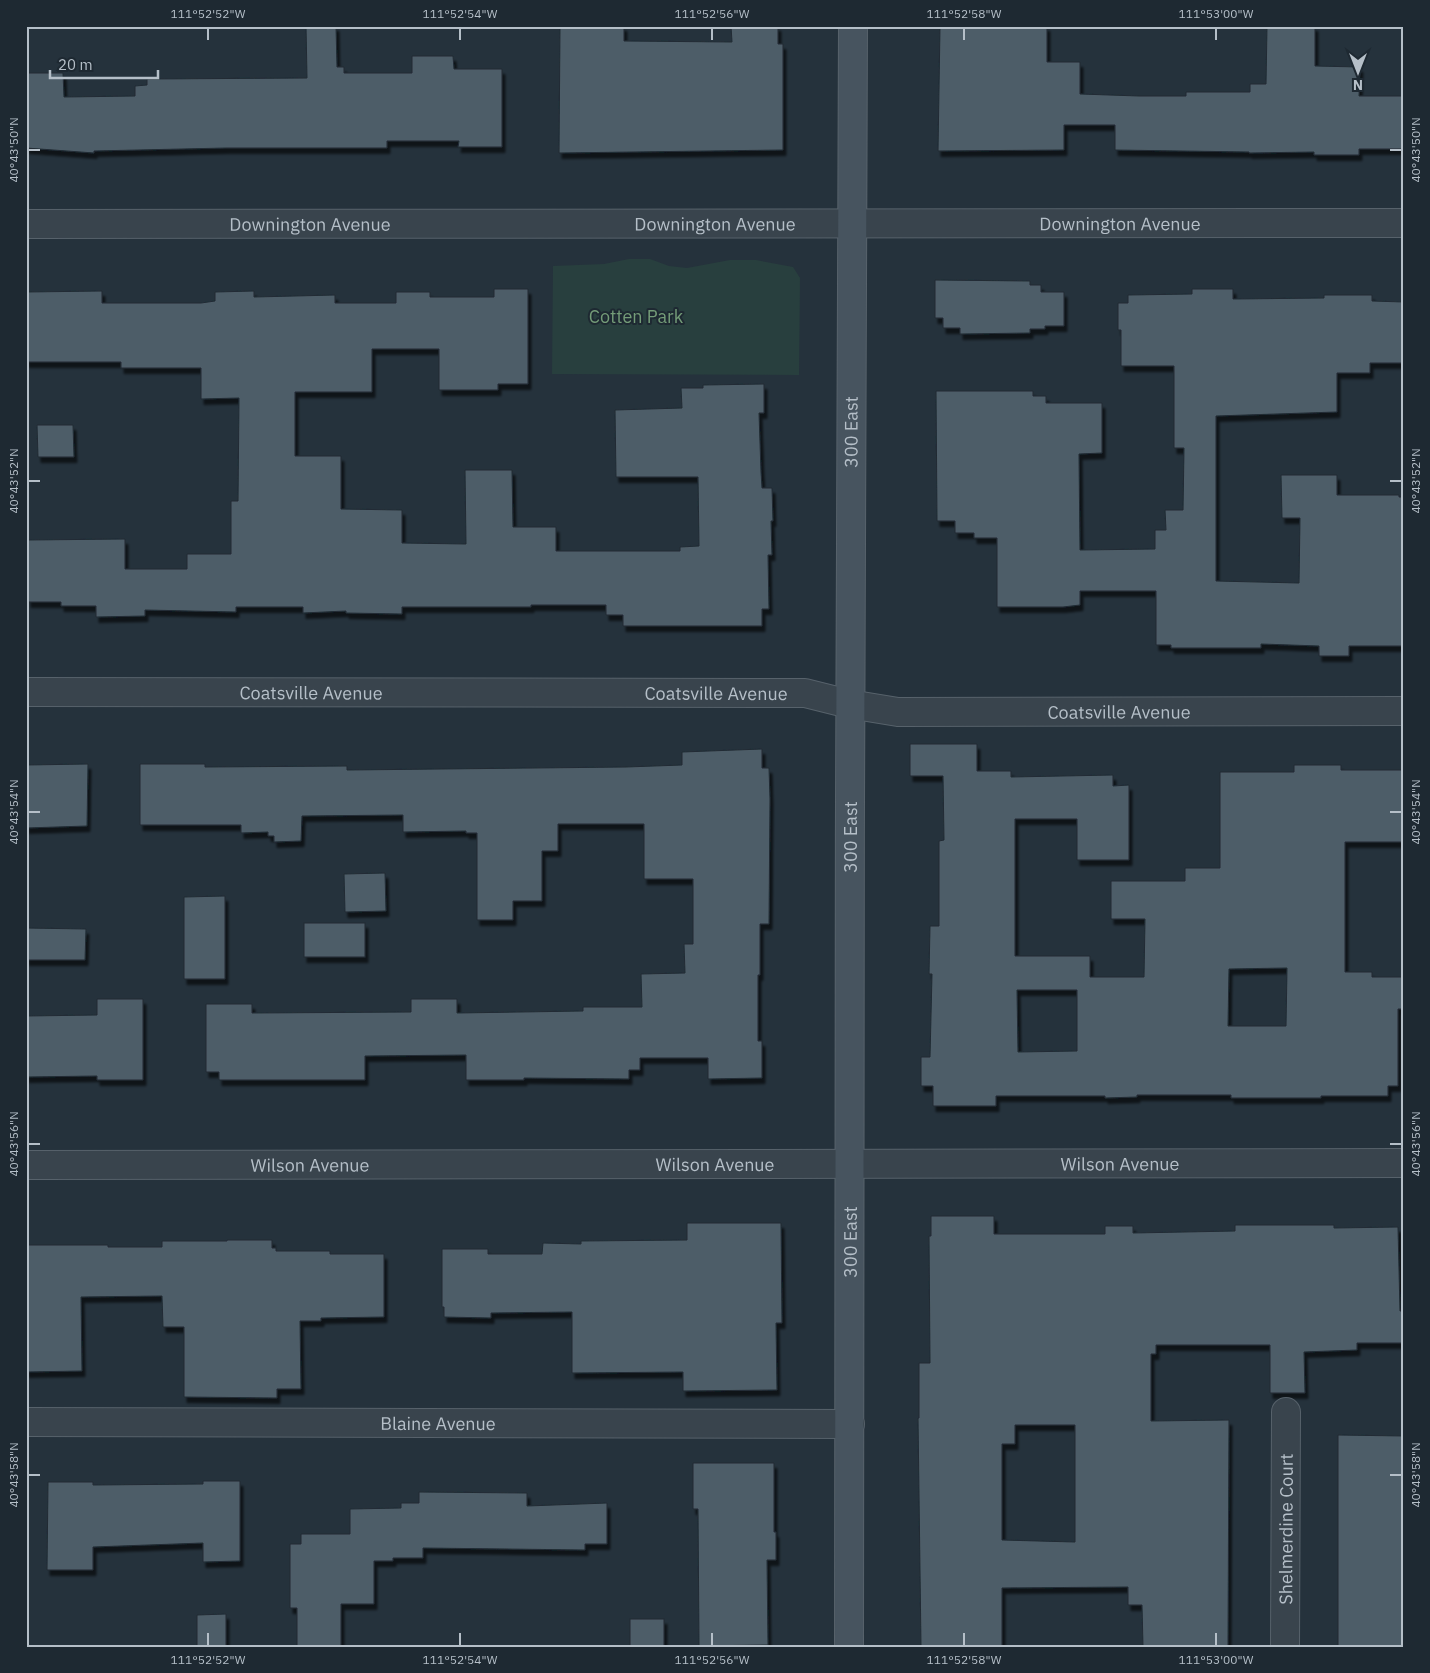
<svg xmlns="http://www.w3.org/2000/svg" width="1430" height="1673" viewBox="0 0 1430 1673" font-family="'IBM Plex Sans',sans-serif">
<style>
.green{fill:#283f3e}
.building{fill:#4e5d67;stroke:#202b34;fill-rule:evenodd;filter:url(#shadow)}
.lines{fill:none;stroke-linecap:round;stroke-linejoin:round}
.street-casing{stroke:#57626b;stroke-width:30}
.secondary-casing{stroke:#57626b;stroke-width:30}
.street{stroke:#39444d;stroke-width:28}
.secondary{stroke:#47545f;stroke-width:28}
.ticks{fill:none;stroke:#b5bfc8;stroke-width:2}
.labels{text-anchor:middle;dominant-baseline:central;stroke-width:4;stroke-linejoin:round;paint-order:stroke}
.street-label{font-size:18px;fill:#b5bfc8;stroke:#1e2932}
.park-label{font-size:18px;fill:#749c78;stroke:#1e2932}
.neatline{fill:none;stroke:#b5bfc8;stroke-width:2}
.ticks-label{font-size:12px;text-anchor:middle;fill:#b5bfc8}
</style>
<defs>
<filter id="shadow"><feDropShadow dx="3" dy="5.5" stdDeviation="1" flood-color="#0009"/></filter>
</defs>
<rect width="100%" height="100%" fill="#25323c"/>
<polygon class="green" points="629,259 650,259 669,266 687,268 730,260 756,260 793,267 800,278 799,375 552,374 553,266 604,264"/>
<g class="building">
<polygon points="306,26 336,26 337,67 344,67 344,73 412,73 412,56 453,56 454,69 502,69 502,147 458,147 459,141 387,141 387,148 226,148 94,151 94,153 26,148 26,73 63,73 64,97 135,96 135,86 147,85 147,79 307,78"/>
<polygon points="560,26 624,26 624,41 732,42 731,26 778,26 778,44 783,44 783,150 559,153"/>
<polygon points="940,26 1047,26 1047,62 1080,62 1080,94 1139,96 1186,96 1186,92 1250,92 1250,84 1266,84 1267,26 1315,26 1315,66 1360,67 1359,96 1404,96 1404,149 1359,149 1359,155 1314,155 1314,152 1249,153 1249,152 1115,150 1115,125 1064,125 1064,150 938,151"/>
<polygon points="935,280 1030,281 1030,285 1041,285 1041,292 1064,292 1064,326 1045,326 1045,329 1030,329 1030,333 960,334 960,328 943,328 943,318 935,318"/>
<polygon points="494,289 528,289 528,384 498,384 498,390 439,390 439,349 372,349 372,392 295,392 295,456 341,456 341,509 402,510 402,543 466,544 465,470 512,470 513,527 556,527 556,551 680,551 680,547 699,546 698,477 616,477 615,410 682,408 681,388 703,388 703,385 764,384 764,413 759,413 761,472 762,488 772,488 773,521 771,521 772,555 768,555 769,609 762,609 762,626 623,626 623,615 606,615 606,605 531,605 531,607 402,607 402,614 346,613 346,611 303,613 303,607 236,607 236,612 145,610 145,616 96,617 96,606 61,606 61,602 28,602 28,540 125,539 125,569 187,569 187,554 231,554 231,501 238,501 239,398 201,399 201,368 121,368 121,362 26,362 26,292 102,291 102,303 201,303 215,301 215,292 254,291 254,297 335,295 335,303 396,303 396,292 430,292 430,297 494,297"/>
<polygon points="1192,289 1233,289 1233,299 1324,298 1324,295 1372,295 1372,301 1404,302 1404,363 1370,363 1370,373 1337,373 1337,412 1216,416 1216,581 1299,583 1300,518 1282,518 1281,475 1337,475 1337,495 1399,495 1399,497 1404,497 1404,646 1349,646 1349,656 1319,656 1319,646 1261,644 1261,648 1171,648 1171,645 1156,645 1156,591 1080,591 1080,605 1063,607 997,607 997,538 974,538 974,533 955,533 955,521 937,521 936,391 1033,391 1033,396 1046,396 1046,403 1102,403 1102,453 1079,454 1080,550 1155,549 1155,530 1166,530 1165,510 1183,510 1184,448 1174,448 1174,366 1121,366 1121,330 1118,330 1118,303 1128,303 1128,295 1192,294"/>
<polygon points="37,425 73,425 74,457 38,457"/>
<path d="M 910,744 L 977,744 L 977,771 L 1011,771 L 1011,777 L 1113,775 L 1113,786 L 1129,785 L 1129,860 L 1077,860 L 1077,819 L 1015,819 L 1015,956 L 1090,956 L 1090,977 L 1144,977 L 1145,919 L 1111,919 L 1111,881 L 1185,881 L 1185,868 L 1220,868 L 1220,772 L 1294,772 L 1294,765 L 1341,765 L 1341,770 L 1404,770 L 1404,842 L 1345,842 L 1345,972 L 1372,972 L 1372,977 L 1404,977 L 1404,1009 L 1398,1009 L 1398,1086 L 1388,1086 L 1388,1096 L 1321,1096 L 1321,1098 L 1231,1098 L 1231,1095 L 1137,1095 L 1137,1097 L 1105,1098 L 1105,1096 L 996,1096 L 996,1106 L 933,1106 L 933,1086 L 921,1086 L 921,1057 L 930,1057 L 932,974 L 929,974 L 930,926 L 939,926 L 939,841 L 944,840 L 943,776 L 910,776 ZM 1287,968 L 1286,1026 L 1228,1026 L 1229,969 ZM 1017,990 L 1077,990 L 1077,1051 L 1018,1052 Z"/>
<polygon points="762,749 762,768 769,768 770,799 769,924 760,924 760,975 758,975 758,1041 762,1041 762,1078 708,1079 708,1058 640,1058 640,1070 629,1070 629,1079 524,1078 524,1080 466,1080 466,1055 365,1056 365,1080 219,1080 219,1072 206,1072 206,1004 252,1004 252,1013 411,1012 411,999 457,999 457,1013 583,1011 583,1007 642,1007 641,974 685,973 684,944 693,944 693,879 644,879 644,824 558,824 558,851 542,851 542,901 513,901 513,920 477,920 477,833 466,833 466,831 403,832 403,815 302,816 301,841 274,842 274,836 268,836 268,832 241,833 241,825 140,825 140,764 205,764 205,767 347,766 347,770 626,767 682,765 682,752"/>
<polygon points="88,764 87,826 26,828 26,765"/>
<polygon points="385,873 386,911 345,912 344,874"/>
<polygon points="225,896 225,979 184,979 184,897"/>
<rect x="304" y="923" width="61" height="34"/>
<polygon points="26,928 86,929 85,960 26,960"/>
<polygon points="97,999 143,999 143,1080 97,1080 97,1076 26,1077 26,1016 97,1015"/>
<path d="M 931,1216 L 994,1216 L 994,1234 L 1105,1234 L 1105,1226 L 1133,1226 L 1133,1233 L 1235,1231 L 1235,1225 L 1334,1225 L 1334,1228 L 1398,1227 L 1400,1311 L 1404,1311 L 1404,1343 L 1357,1343 L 1357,1350 L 1304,1352 L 1305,1393 L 1270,1393 L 1270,1345 L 1156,1345 L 1156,1354 L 1151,1354 L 1151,1421 L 1229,1420 L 1228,1647 L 1143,1647 L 1142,1605 L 1128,1605 L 1128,1587 L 1002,1588 L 1002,1647 L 921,1647 L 918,1418 L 919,1418 L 919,1363 L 930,1363 L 929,1236 L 931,1236 ZM 1015,1425 L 1075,1425 L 1075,1542 L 1002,1540 L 1002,1444 L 1015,1444 Z"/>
<polygon points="687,1223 781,1223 782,1323 776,1323 777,1390 683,1391 683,1372 572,1373 572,1312 491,1313 491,1318 444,1317 444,1307 442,1307 442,1249 488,1249 488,1254 542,1254 543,1243 581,1244 581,1241 687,1240"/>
<polygon points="227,1240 272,1240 272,1248 276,1248 276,1251 330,1251 330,1254 384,1254 384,1317 321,1318 321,1321 300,1321 301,1389 277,1389 277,1398 184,1397 184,1327 163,1327 162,1296 81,1297 82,1371 26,1372 26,1245 108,1245 108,1247 162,1247 162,1241 227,1241"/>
<polygon points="1338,1435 1404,1436 1404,1647 1338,1647"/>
<polygon points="693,1463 774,1463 774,1532 776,1532 776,1560 767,1560 768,1645 699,1646 698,1509 693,1509"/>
<polygon points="203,1481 240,1481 240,1561 203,1562 203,1543 93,1547 93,1570 47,1570 48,1482 93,1482 93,1485 203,1484"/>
<polygon points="419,1492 527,1493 527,1506 607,1503 607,1544 585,1544 585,1550 423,1548 423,1558 393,1558 393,1561 374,1561 374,1604 341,1604 341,1647 297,1647 297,1608 290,1608 290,1544 301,1544 301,1534 350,1534 350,1509 401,1508 401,1503 419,1503"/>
<polygon points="226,1614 226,1647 197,1647 197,1615"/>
<rect x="630" y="1619" width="34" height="28"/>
</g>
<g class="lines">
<defs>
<g id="street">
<path id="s1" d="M 26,224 L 1404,223"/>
<path id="s2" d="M 26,692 L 805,693 L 849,704 L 898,712 L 1404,711"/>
<path id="s3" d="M 26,1165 L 1404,1163"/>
<path id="s4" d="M 26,1422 L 850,1424"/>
<path id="s5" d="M 1285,1647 L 1286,1412"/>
</g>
<g id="secondary">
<path id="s6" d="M 849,1647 C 851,1107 848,566 853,26"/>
</g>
</defs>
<use href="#street" class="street-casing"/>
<use href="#secondary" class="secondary-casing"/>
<use href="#street" class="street"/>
<use href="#secondary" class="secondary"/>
</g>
<path class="ticks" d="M 208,28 L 208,40M 460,28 L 460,40M 712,28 L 712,40M 964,28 L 964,40M 1216,28 L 1216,40M 28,150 L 40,150M 1390,150 L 1402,150M 28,481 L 40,481M 1390,481 L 1402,481M 28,812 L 40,812M 1390,812 L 1402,812M 28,1144 L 40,1144M 1390,1144 L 1402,1144M 28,1475 L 40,1475M 1390,1475 L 1402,1475M 208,1633 L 208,1646M 460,1633 L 460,1646M 712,1633 L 712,1646M 964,1633 L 964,1646M 1216,1633 L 1216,1646"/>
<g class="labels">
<g class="street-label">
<text stroke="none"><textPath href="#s1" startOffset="689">Downington Avenue</textPath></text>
<text stroke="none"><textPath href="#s1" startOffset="1094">Downington Avenue</textPath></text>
<text stroke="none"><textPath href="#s1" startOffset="284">Downington Avenue</textPath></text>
<text stroke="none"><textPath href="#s6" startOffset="1215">300 East</textPath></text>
<text stroke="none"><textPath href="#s2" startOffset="285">Coatsville Avenue</textPath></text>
<text stroke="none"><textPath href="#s2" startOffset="690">Coatsville Avenue</textPath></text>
<text stroke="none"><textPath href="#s2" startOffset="1095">Coatsville Avenue</textPath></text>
<text stroke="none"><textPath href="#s6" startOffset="810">300 East</textPath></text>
<text stroke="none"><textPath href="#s3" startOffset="689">Wilson Avenue</textPath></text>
<text stroke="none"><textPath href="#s3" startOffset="1094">Wilson Avenue</textPath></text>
<text stroke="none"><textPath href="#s3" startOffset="284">Wilson Avenue</textPath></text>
<text stroke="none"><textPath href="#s6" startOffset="405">300 East</textPath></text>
<text stroke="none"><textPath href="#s4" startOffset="412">Blaine Avenue</textPath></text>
<text stroke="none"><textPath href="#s5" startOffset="118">Shelmerdine Court</textPath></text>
</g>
<g class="park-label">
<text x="636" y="316">Cotten Park</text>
</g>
</g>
<rect width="1430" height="1673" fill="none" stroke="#1e2932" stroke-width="55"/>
<g transform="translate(1358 72) rotate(180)" stroke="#1e2932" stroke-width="4" paint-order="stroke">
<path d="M0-4L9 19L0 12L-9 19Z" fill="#b5bfc8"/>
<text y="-8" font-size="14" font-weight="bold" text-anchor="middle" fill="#b5bfc8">N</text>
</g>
<path d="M50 70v8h108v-8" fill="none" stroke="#b5bfc8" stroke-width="2.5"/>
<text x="58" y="70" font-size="15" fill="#b5bfc8" stroke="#1e2932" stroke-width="4" paint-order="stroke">20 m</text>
<rect x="28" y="28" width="1374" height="1618" class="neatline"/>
<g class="ticks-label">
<text x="208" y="18">111°52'52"W</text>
<text x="460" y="18">111°52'54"W</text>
<text x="712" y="18">111°52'56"W</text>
<text x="964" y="18">111°52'58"W</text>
<text x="1216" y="18">111°53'00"W</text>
<text transform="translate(1416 150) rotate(-90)" y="4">40°43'50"N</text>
<text transform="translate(14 150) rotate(-90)" y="4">40°43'50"N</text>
<text transform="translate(1416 481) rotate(-90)" y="4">40°43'52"N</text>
<text transform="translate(14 481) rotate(-90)" y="4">40°43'52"N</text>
<text transform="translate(1416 812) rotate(-90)" y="4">40°43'54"N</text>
<text transform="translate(14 812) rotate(-90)" y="4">40°43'54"N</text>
<text transform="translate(1416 1144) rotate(-90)" y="4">40°43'56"N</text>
<text transform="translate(14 1144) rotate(-90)" y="4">40°43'56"N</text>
<text transform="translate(1416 1475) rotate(-90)" y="4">40°43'58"N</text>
<text transform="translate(14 1475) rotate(-90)" y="4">40°43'58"N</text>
<text x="208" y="1664">111°52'52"W</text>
<text x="460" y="1664">111°52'54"W</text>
<text x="712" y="1664">111°52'56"W</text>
<text x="964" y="1664">111°52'58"W</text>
<text x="1216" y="1664">111°53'00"W</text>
</g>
</svg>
